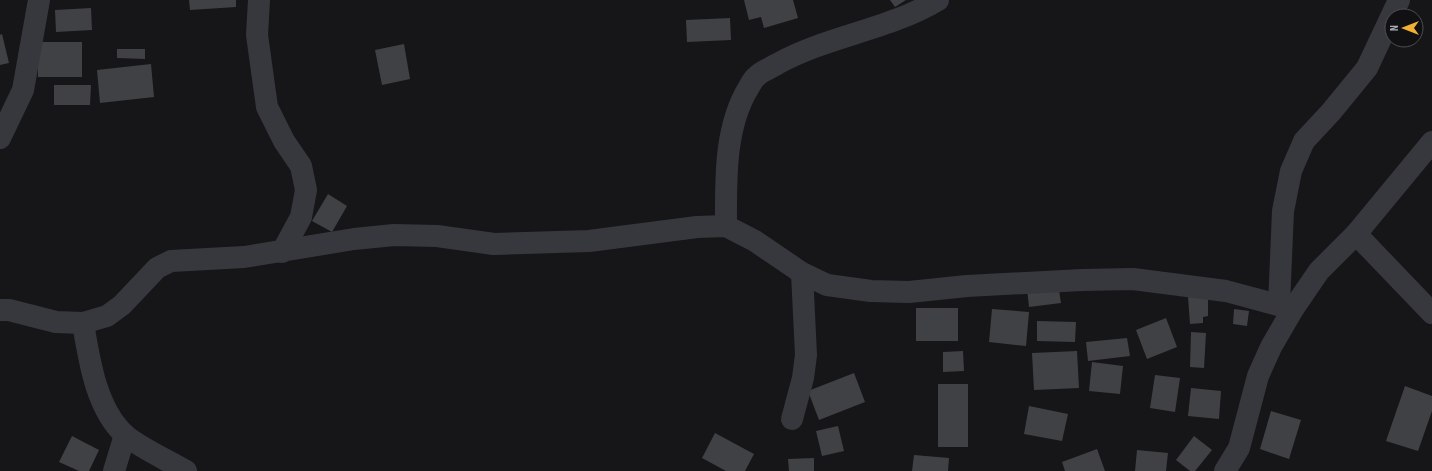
<svg xmlns="http://www.w3.org/2000/svg" width="1432" height="471" viewBox="0 0 1432 471" font-family="'Sofia Sans Condensed',sans-serif">
<style>
.building{fill:#404145}
.lines{fill:none;stroke-linecap:round;stroke-linejoin:round}
.street{stroke:#37383d;stroke-width:22}
</style>
<rect width="100%" height="100%" fill="#161618"/>
<g class="building">
<polygon points="189,0 236,0 236,7 190,10"/>
<polygon points="744,0 793,0 798,18 764,28 761,17 749,20"/>
<polygon points="890,0 906,0 895,7"/>
<polygon points="91,8 92,30 56,32 55,10"/>
<polygon points="730,18 731,40 687,42 686,20"/>
<polygon points="2,34 9,63 0,65 0,35"/>
<rect x="38" y="42" width="44" height="35"/>
<polygon points="404,44 410,79 382,85 375,50"/>
<polygon points="117,49 145,49 145,59 117,58"/>
<polygon points="151,64 154,97 100,103 97,70"/>
<polygon points="54,85 91,85 90,105 54,105"/>
<polygon points="328,194 347,206 332,232 312,221"/>
<polygon points="1058,284 1061,303 1029,307 1027,288"/>
<polygon points="1208,296 1208,316 1203,317 1203,323 1190,324 1188,297"/>
<rect x="916" y="308" width="42" height="33"/>
<polygon points="992,309 1029,312 1026,346 989,342"/>
<polygon points="1234,309 1249,311 1247,326 1233,324"/>
<polygon points="1166,318 1177,347 1147,359 1136,330"/>
<polygon points="1037,321 1076,322 1075,342 1037,341"/>
<polygon points="1191,332 1206,333 1204,368 1190,367"/>
<polygon points="1127,338 1130,356 1088,361 1086,342"/>
<polygon points="963,351 964,371 943,372 943,352"/>
<polygon points="1077,351 1079,388 1034,390 1032,353"/>
<polygon points="1092,362 1123,366 1120,394 1089,391"/>
<polygon points="854,373 865,402 819,420 808,391"/>
<polygon points="1155,375 1180,378 1175,412 1150,408"/>
<rect x="938" y="384" width="30" height="63"/>
<polygon points="1405,386 1432,396 1432,411 1418,451 1386,441"/>
<polygon points="1191,388 1221,391 1219,419 1188,416"/>
<polygon points="1029,406 1068,414 1062,441 1024,434"/>
<polygon points="1271,411 1301,420 1289,459 1260,449"/>
<polygon points="838,426 844,451 822,456 816,431"/>
<polygon points="715,433 754,454 745,471 726,471 702,458"/>
<polygon points="72,436 99,450 89,471 79,471 59,462"/>
<polygon points="1194,436 1212,450 1195,471 1190,471 1176,460"/>
<polygon points="1097,449 1105,471 1065,471 1062,462"/>
<polygon points="1137,450 1168,453 1166,471 1135,471"/>
<polygon points="914,455 949,458 948,471 912,471"/>
<polygon points="814,458 814,471 789,471 788,459"/>
</g>
<g class="lines">
<g class="street">
<polyline points="259,0 257,35 267,107 284,141 301,166 306,190 301,217 282,252"/>
<polyline points="0,138 23,90 39,0"/>
<path d="M 726,226 C 726,181 724,127 749,87 C 751,84 753,79 756,77 C 761,71 771,68 777,64 C 827,36 888,30 938,0"/>
<polyline points="1356,234 1432,313"/>
<polyline points="1279,305 1283,211 1291,171 1304,141 1331,112 1367,68 1399,0"/>
<polyline points="0,310 9,310 56,322 83,323 107,316 122,305 157,268 171,261 244,257 354,239 394,235 437,236 494,244 589,241 697,227 726,226 755,241 802,273 827,285 871,291 909,292 967,286 1082,280 1133,279 1226,291 1293,309"/>
<path d="M 83,323 C 89,359 96,409 125,435 C 139,447 169,461 186,471"/>
<polyline points="792,419 803,378 806,355 802,273"/>
<polyline points="114,471 125,435"/>
<polyline points="1225,471 1239,448 1258,376 1271,347 1293,309 1319,271 1356,234 1432,142"/>
</g>
</g>
<g transform="translate(1404 28) rotate(270)"><circle r="19" fill="#111113" stroke="#4d4f55"/>
<path d="M0-3L7 15L0 10L-7 15Z" fill="#f2b134"/>
<text y="-6" font-size="11" font-weight="bold" text-anchor="middle" fill="#a8adb8">N</text>
</g>
</svg>
